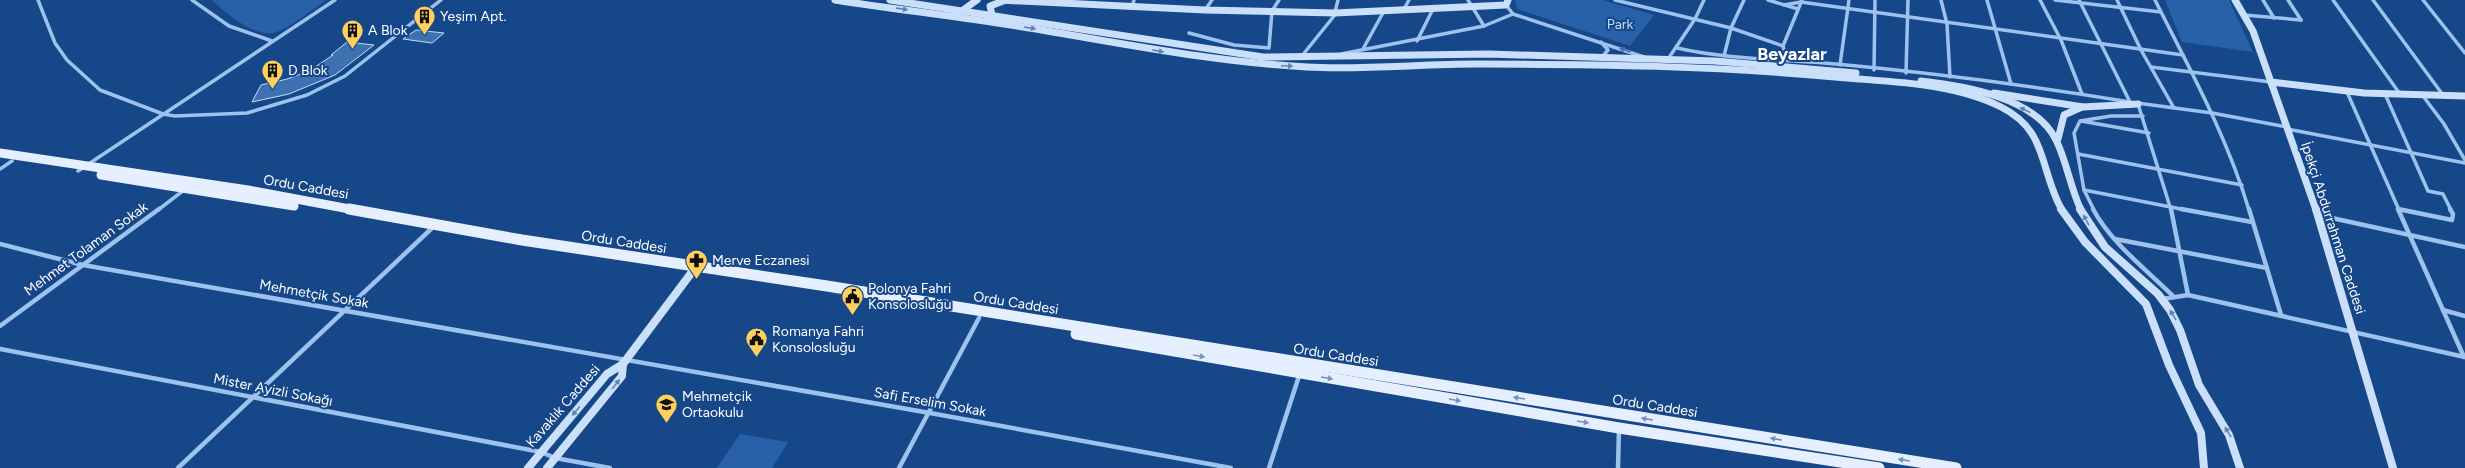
<svg xmlns="http://www.w3.org/2000/svg" width="2465" height="468" viewBox="0 0 2465 468" font-family="Figtree,sans-serif">
<style>
.green{fill:#2861a7}
.building{fill:#3e71b2;stroke:#c3dcfb}
.lines{fill:none;stroke-linecap:round;stroke-linejoin:round}
.street-far1{stroke:#9dc2ee;stroke-width:3.5}
.street{stroke:#9dc2ee;stroke-width:4.5}
.secondary-far1{stroke:#cadffa;stroke-width:7}
.secondary{stroke:#cadffa;stroke-width:8}
.primary-far1{stroke:#e5efff;stroke-width:9}
.primary{stroke:#e5efff;stroke-width:11}
.oneway{fill:#5e84b6}
.oneway2{fill:#4572ac}
.oneway3{fill:#7393be}
.labels{text-anchor:middle;dominant-baseline:central;stroke-width:4;stroke-linejoin:round;paint-order:stroke}
.poi-label{font-size:14px;fill:#fff;stroke:#164789;text-anchor:start}
.park-label{font-size:14px;fill:#c3dcfb;stroke:#164789}
.street-label{font-size:14px;fill:#fff;stroke:#164789}
.district-label{font-size:18px;font-weight:bold;fill:#fff;stroke:#164789}
</style>
<rect width="100%" height="100%" fill="#164789"/>
<g class="green">
<path d="M 212,0 L 326,0 C 311,10 296,24 279,31 C 257,41 227,14 212,0 Z"/>
<polygon points="1515,0 1602,0 1654,15 1630,46 1517,9"/>
<polygon points="2165,0 2229,0 2253,52 2182,42"/>
<polygon points="740,434 788,442 772,468 717,468"/>
</g>
<g class="building">
<polygon points="416,30 444,33 432,43 403,39"/>
<polygon points="347,42 374,45 335,75 289,94 252,102 261,85 287,79 309,71 333,55 331,55"/>
</g>
<g class="lines">
<g class="street-far1">
<polyline points="38,0 55,43 67,60 100,90 163,114 175,116 247,113 307,95 345,76 441,0"/>
<polyline points="192,0 229,26 272,41"/>
<polyline points="1468,0 1484,26"/>
<polyline points="1615,0 1731,28 1783,46"/>
<polyline points="1768,0 1798,9"/>
<polyline points="1941,0 1947,24 1950,77"/>
<polyline points="1987,0 2011,84"/>
<polyline points="2040,0 2061,40 2082,94"/>
<polyline points="2055,0 2161,12"/>
<polyline points="2079,0 2130,102"/>
<polyline points="2117,0 2141,50 2174,108"/>
<path d="M 2155,0 C 2189,68 2227,136 2249,210"/>
<polyline points="2263,0 2274,18"/>
<polyline points="2288,0 2301,20"/>
<polyline points="2333,0 2400,94"/>
<polyline points="2373,0 2443,95"/>
<polyline points="2423,0 2465,53"/>
<polyline points="1506,5 1513,14 1644,57"/>
<polyline points="1784,5 1801,2 2183,55"/>
<polyline points="1132,7 1134,0"/>
<polyline points="1404,9 1409,0"/>
<polyline points="1205,10 1212,0"/>
<polyline points="2244,15 2301,20"/>
<polyline points="1189,33 1234,45 1269,48 1272,11 1279,0"/>
<polyline points="1417,41 1433,9"/>
<polyline points="1601,42 1608,50 1602,57"/>
<path d="M 1677,48 C 1730,60 1783,59 1836,64 C 1935,73 2033,86 2130,102"/>
<polyline points="1363,49 1384,11"/>
<polyline points="1341,54 1484,26 1513,14"/>
<polyline points="1724,56 1731,28 1744,0"/>
<polyline points="1301,57 1334,16 1338,0"/>
<polyline points="1668,59 1695,19 1704,0"/>
<polyline points="1787,60 1783,46 1802,0"/>
<polyline points="1840,65 1849,0"/>
<polyline points="2151,67 2271,82"/>
<polyline points="1874,70 1875,0"/>
<polyline points="1906,73 1908,0"/>
<polyline points="2347,92 2399,210"/>
<polyline points="2385,94 2428,191 2443,194 2451,210"/>
<polyline points="2423,96 2444,124 2465,160"/>
<polyline points="2137,103 2212,113 2287,127"/>
<polyline points="2138,104 2171,210"/>
<polyline points="2081,121 2149,133"/>
<polyline points="2287,129 2465,163"/>
<polyline points="2078,154 2242,185"/>
<polyline points="0,169 12,161"/>
<polyline points="78,171 335,0"/>
<polyline points="2084,190 2186,210"/>
<polyline points="2398,209 2401,210"/>
<polyline points="158,210 184,190"/>
<polyline points="2094,210 2084,190 2074,133 2080,121 2111,116 2143,116"/>
</g>
<g class="street">
<path d="M 2093,209 C 2111,243 2147,270 2174,297"/>
<polyline points="2171,209 2188,295"/>
<polyline points="2181,209 2252,222"/>
<polyline points="2249,209 2281,315"/>
<polyline points="2398,209 2464,357"/>
<polyline points="2398,209 2452,220 2453,214 2450,209"/>
<polyline points="2318,215 2465,247"/>
<polyline points="2115,239 2267,268"/>
<polyline points="0,244 83,265 930,413 1231,468"/>
<polyline points="2163,299 2188,295 2465,357"/>
<polyline points="2443,310 2465,316"/>
<polyline points="0,326 159,209"/>
<polyline points="0,349 541,452 555,458 610,468"/>
<polyline points="178,468 431,229"/>
<polyline points="899,468 979,318"/>
<polyline points="1269,468 1300,373"/>
<polyline points="1618,468 1619,428"/>
</g>
<g class="secondary-far1">
<path d="M 835,0 C 899,10 964,17 1029,28 C 1121,43 1213,62 1307,67 C 1363,70 1420,64 1476,64 C 1596,64 1716,66 1835,77 C 1889,82 1952,82 2001,107 C 2049,131 2039,170 2062,210"/>
<polyline points="890,0 1263,57 1489,54 1715,61 1856,73"/>
<polyline points="1000,0 1205,10 1335,13 1506,5 1508,0"/>
<polyline points="2235,0 2253,31 2316,210"/>
<polyline points="959,13 977,0"/>
<polyline points="992,15 990,6 1006,0"/>
<path d="M 1921,81 C 1964,86 2035,97 2056,140 C 2067,162 2070,187 2081,210"/>
<polyline points="2271,82 2364,93 2465,96"/>
<polyline points="1994,93 2083,107 2138,104"/>
<polyline points="2058,139 2064,115 2082,107"/>
</g>
<g class="secondary">
<polyline points="2061,209 2085,242 2146,304 2169,365 2201,433 2204,468"/>
<polyline points="2080,209 2105,247 2158,294 2170,310 2180,330 2199,385 2229,435 2240,468"/>
<polyline points="2316,209 2393,468"/>
<polyline points="528,468 607,374 623,364 695,268"/>
<polyline points="547,468 622,376 623,364"/>
</g>
<g class="primary-far1">
<polyline points="0,153 248,190 355,210"/>
<polyline points="101,175 294,206"/>
</g>
<g class="primary">
<polyline points="349,209 522,240 827,286 1956,468"/>
<polyline points="1076,334 1619,428 1879,468"/>
</g>
</g>
<defs><path id="oneway-solid" d="M-6-.8H1V-3.2L6.5 0L1 3.2V.8H-6Z"/></defs>
<g class="oneway">
<use href="#oneway-solid" transform="translate(902 9) rotate(8)"/>
<use href="#oneway-solid" transform="translate(1030 28) rotate(9)"/>
<use href="#oneway-solid" transform="translate(1158 51) rotate(9)"/>
<use href="#oneway-solid" transform="translate(1287 66) rotate(3)"/>
<use href="#oneway-solid" transform="translate(2025 110) rotate(-154)"/>
<use href="#oneway-solid" transform="translate(2086 220) rotate(-119)"/>
<use href="#oneway-solid" transform="translate(2173 315) rotate(-121)"/>
<use href="#oneway-solid" transform="translate(616 384) rotate(-52)"/>
<use href="#oneway-solid" transform="translate(576 411) rotate(130)"/>
<use href="#oneway-solid" transform="translate(2228 432) rotate(-121)"/>
</g>
<use class="oneway2" href="#oneway-solid" transform="translate(1625 50) rotate(-161)"/>
<g class="oneway3">
<use href="#oneway-solid" transform="translate(1199 356) rotate(10)"/>
<use href="#oneway-solid" transform="translate(1327 378) rotate(10)"/>
<use href="#oneway-solid" transform="translate(1519 398) rotate(-171)"/>
<use href="#oneway-solid" transform="translate(1455 400) rotate(10)"/>
<use href="#oneway-solid" transform="translate(1647 419) rotate(-171)"/>
<use href="#oneway-solid" transform="translate(1583 422) rotate(10)"/>
<use href="#oneway-solid" transform="translate(1776 439) rotate(-171)"/>
<use href="#oneway-solid" transform="translate(1904 460) rotate(-171)"/>
</g>
<defs>
<symbol id="building-pin" viewBox="-11 -11 22 30"><path d="M0 17L-7.5 6A9.5 9.5 0 1 1 7.5 6Z" fill="#ffd05b" stroke="#164789"/><path d="M-4-6H4V6H1V3H-1V6H-4ZM-2.5-4.3h1.7v1.8h-1.7ZM.8-4.3h1.7v1.8H.8ZM-2.5-1h1.7V.8h-1.7ZM.8-1h1.7V.8H.8Z" fill="#111"/></symbol>
<symbol id="pharmacy-pin" viewBox="-11 -11 22 30"><path d="M0 17L-7.5 6A9.5 9.5 0 1 1 7.5 6Z" fill="#ffd05b" stroke="#164789"/><path d="M-2-6h4v4h4v4h-4v4h-4v-4h-4v-4h4Z" fill="#111"/></symbol>
<symbol id="civic-pin" viewBox="-11 -11 22 30"><path d="M0 17L-7.5 6A9.5 9.5 0 1 1 7.5 6Z" fill="#ffd05b" stroke="#164789"/><path d="M-.6-6.5H3V-4.5H.6V-3L4-1V1h2V6H-6V1h2V-1L-.6-3ZM-1.2 2.5V6h2.4V2.5Z" fill="#111"/></symbol>
<symbol id="school-pin" viewBox="-11 -11 22 30"><path d="M0 17L-7.5 6A9.5 9.5 0 1 1 7.5 6Z" fill="#ffd05b" stroke="#164789"/><path d="M0-5L7-2L0 1L-7-2ZM-4 1L0 2.5L4 1V4Q0 6-4 4Z" fill="#111"/></symbol>
</defs>
<g fill-rule="evenodd">
<use href="#building-pin" x="412" y="4" width="25" height="34"/>
<use href="#building-pin" x="340" y="18" width="25" height="34"/>
<use href="#building-pin" x="260" y="58" width="25" height="34"/>
<use href="#pharmacy-pin" x="684" y="248" width="25" height="34"/>
<use href="#civic-pin" x="840" y="284" width="25" height="34"/>
<use href="#civic-pin" x="744" y="326" width="25" height="34"/>
<use href="#school-pin" x="654" y="392" width="25" height="34"/>
</g>
<g class="labels">
<g class="poi-label">
<text x="440" y="16">Yeşim Apt.</text>
<text x="368" y="30">A Blok</text>
<text x="288" y="70">D Blok</text>
<text x="712" y="260">Merve Eczanesi</text>
<text x="868" y="288">Polonya Fahri<tspan x="868" dy="16">Konsolosluğu</tspan></text>
<text x="772" y="331">Romanya Fahri<tspan x="772" dy="16">Konsolosluğu</tspan></text>
<text x="682" y="396">Mehmetçik<tspan x="682" dy="16">Ortaokulu</tspan></text>
</g>
<g class="park-label">
<text x="1620" y="24">Park</text>
</g>
<g class="street-label">
<text transform="translate(306 187) rotate(10)">Ordu Caddesi</text>
<text transform="translate(2333 228) rotate(72)">İpekçi Abdurrahman Caddesi</text>
<text transform="translate(624 242) rotate(9)">Ordu Caddesi</text>
<text transform="translate(86 249) rotate(-36)">Mehmet Tolaman Sokak</text>
<text transform="translate(314 294) rotate(10)">Mehmetçik Sokak</text>
<text transform="translate(1016 303) rotate(9)">Ordu Caddesi</text>
<text transform="translate(1336 355) rotate(9)">Ordu Caddesi</text>
<text transform="translate(273 390) rotate(11)">Mister Ayizli Sokağı</text>
<text transform="translate(930 402) rotate(10)">Safi Erselim Sokak</text>
<text transform="translate(563 406) rotate(-49)">Kavaklık Caddesi</text>
<text transform="translate(1655 406) rotate(9)">Ordu Caddesi</text>
</g>
<g class="district-label">
<text x="1792" y="54">Beyazlar</text>
</g>
</g>
</svg>
